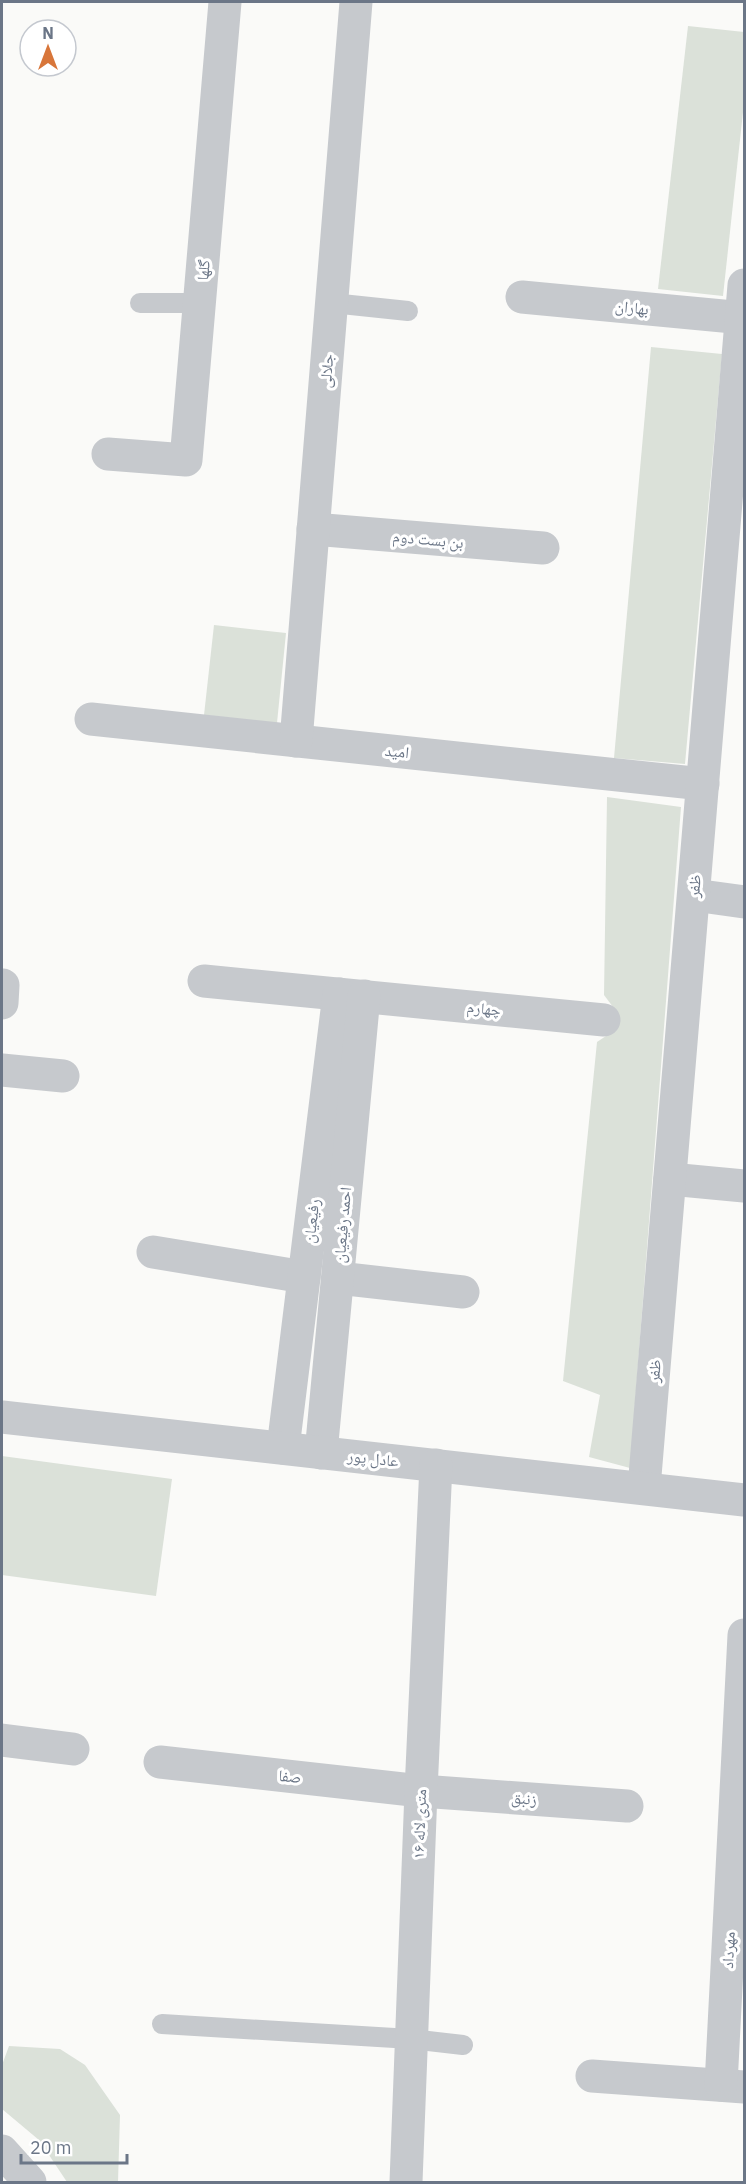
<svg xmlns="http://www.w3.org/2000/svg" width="746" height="2184" viewBox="0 0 746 2184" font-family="'IBM Plex Sans','Noto Naskh Arabic',sans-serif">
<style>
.green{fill:#dbe1d9}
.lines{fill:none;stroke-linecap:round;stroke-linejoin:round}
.service{stroke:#c6c9cd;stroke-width:20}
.minor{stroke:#c6c9cd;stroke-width:33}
.tertiary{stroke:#c6c9cd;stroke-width:33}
.labels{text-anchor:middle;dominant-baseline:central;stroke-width:6;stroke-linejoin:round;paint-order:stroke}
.street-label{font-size:16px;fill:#6b7687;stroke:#fff}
</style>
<rect width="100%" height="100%" fill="#fafaf8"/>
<g class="green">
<polygon points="688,26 744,32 744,103 723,296 658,289"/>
<polygon points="651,347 722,354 685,764 614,758"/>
<polygon points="214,625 286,633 277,723 204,715"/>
<polygon points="607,797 681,807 630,1468 589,1457 600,1395 563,1381 597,1042 609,1034 616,1011 604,995"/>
<polygon points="2,1456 172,1479 156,1596 2,1575"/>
<polygon points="9,2046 60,2049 85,2065 120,2115 118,2182 67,2182 39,2140 2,2109 2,2065"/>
</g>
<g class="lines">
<g class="service">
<polyline points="140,303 200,303"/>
<polyline points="332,303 408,311"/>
<polyline points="162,2024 411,2039 463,2045"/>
</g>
<g class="minor">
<polyline points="522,297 744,318"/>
<polyline points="108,454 186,460 225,2"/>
<polyline points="313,529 543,548"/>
<polyline points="91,719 703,784"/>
<polyline points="296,741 356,2"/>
<polyline points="694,895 744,902"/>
<polyline points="204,981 604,1020"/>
<polyline points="2,1003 3,985"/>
<polyline points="2,1070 63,1076"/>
<polyline points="670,1179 744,1186"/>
<polyline points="153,1252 304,1277"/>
<polyline points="338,1278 463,1292"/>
<polyline points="283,1448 339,994"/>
<polyline points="321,1453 364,996"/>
<polyline points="644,1488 744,285"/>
<polyline points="2,1740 73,1749"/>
<polyline points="160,1762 421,1791 627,1806"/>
<polyline points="592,2076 744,2087"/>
<polyline points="721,2085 744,1635"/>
</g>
<g class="tertiary">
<polyline points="2,1417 744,1500"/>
<polyline points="2,2151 30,2182"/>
<polyline points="406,2182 421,1791 436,1465"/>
</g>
</g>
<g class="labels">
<g class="street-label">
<text transform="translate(203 270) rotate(-85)">گلها</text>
<text transform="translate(632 307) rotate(6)">بهاران</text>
<text transform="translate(326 371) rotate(-85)">جلالی</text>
<text transform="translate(428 539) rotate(5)">بن بست دوم</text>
<text transform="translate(397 751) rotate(6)">امید</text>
<text transform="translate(694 886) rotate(-85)">ظفر</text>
<text transform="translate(484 1008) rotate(6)">چهارم</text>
<text transform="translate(311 1221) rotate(-83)">رفیعیان</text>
<text transform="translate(342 1225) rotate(-85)">احمد رفیعیان</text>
<text transform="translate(654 1371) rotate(-85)">ظفر</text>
<text transform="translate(373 1458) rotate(6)">عادل پور</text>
<text transform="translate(290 1776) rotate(6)">صفا</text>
<text transform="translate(524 1798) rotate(4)">زنبق</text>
<text transform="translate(419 1824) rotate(-88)">۱۶ متری لاله</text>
<text transform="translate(728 1950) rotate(-87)">مهرداد</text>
</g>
</g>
<rect width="746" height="2184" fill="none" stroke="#6b7687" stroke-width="6"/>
<g transform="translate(48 48)"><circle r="28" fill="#ffffff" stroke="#c4c8cf" stroke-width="1.5"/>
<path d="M0-4.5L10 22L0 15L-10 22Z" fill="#d8763a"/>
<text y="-9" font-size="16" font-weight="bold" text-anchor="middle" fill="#6b7687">N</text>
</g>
<path d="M21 2154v9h106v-9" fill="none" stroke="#6b7687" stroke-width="3"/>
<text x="30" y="2154" font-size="18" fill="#6b7687" stroke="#ffffff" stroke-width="4.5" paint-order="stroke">20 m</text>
</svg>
